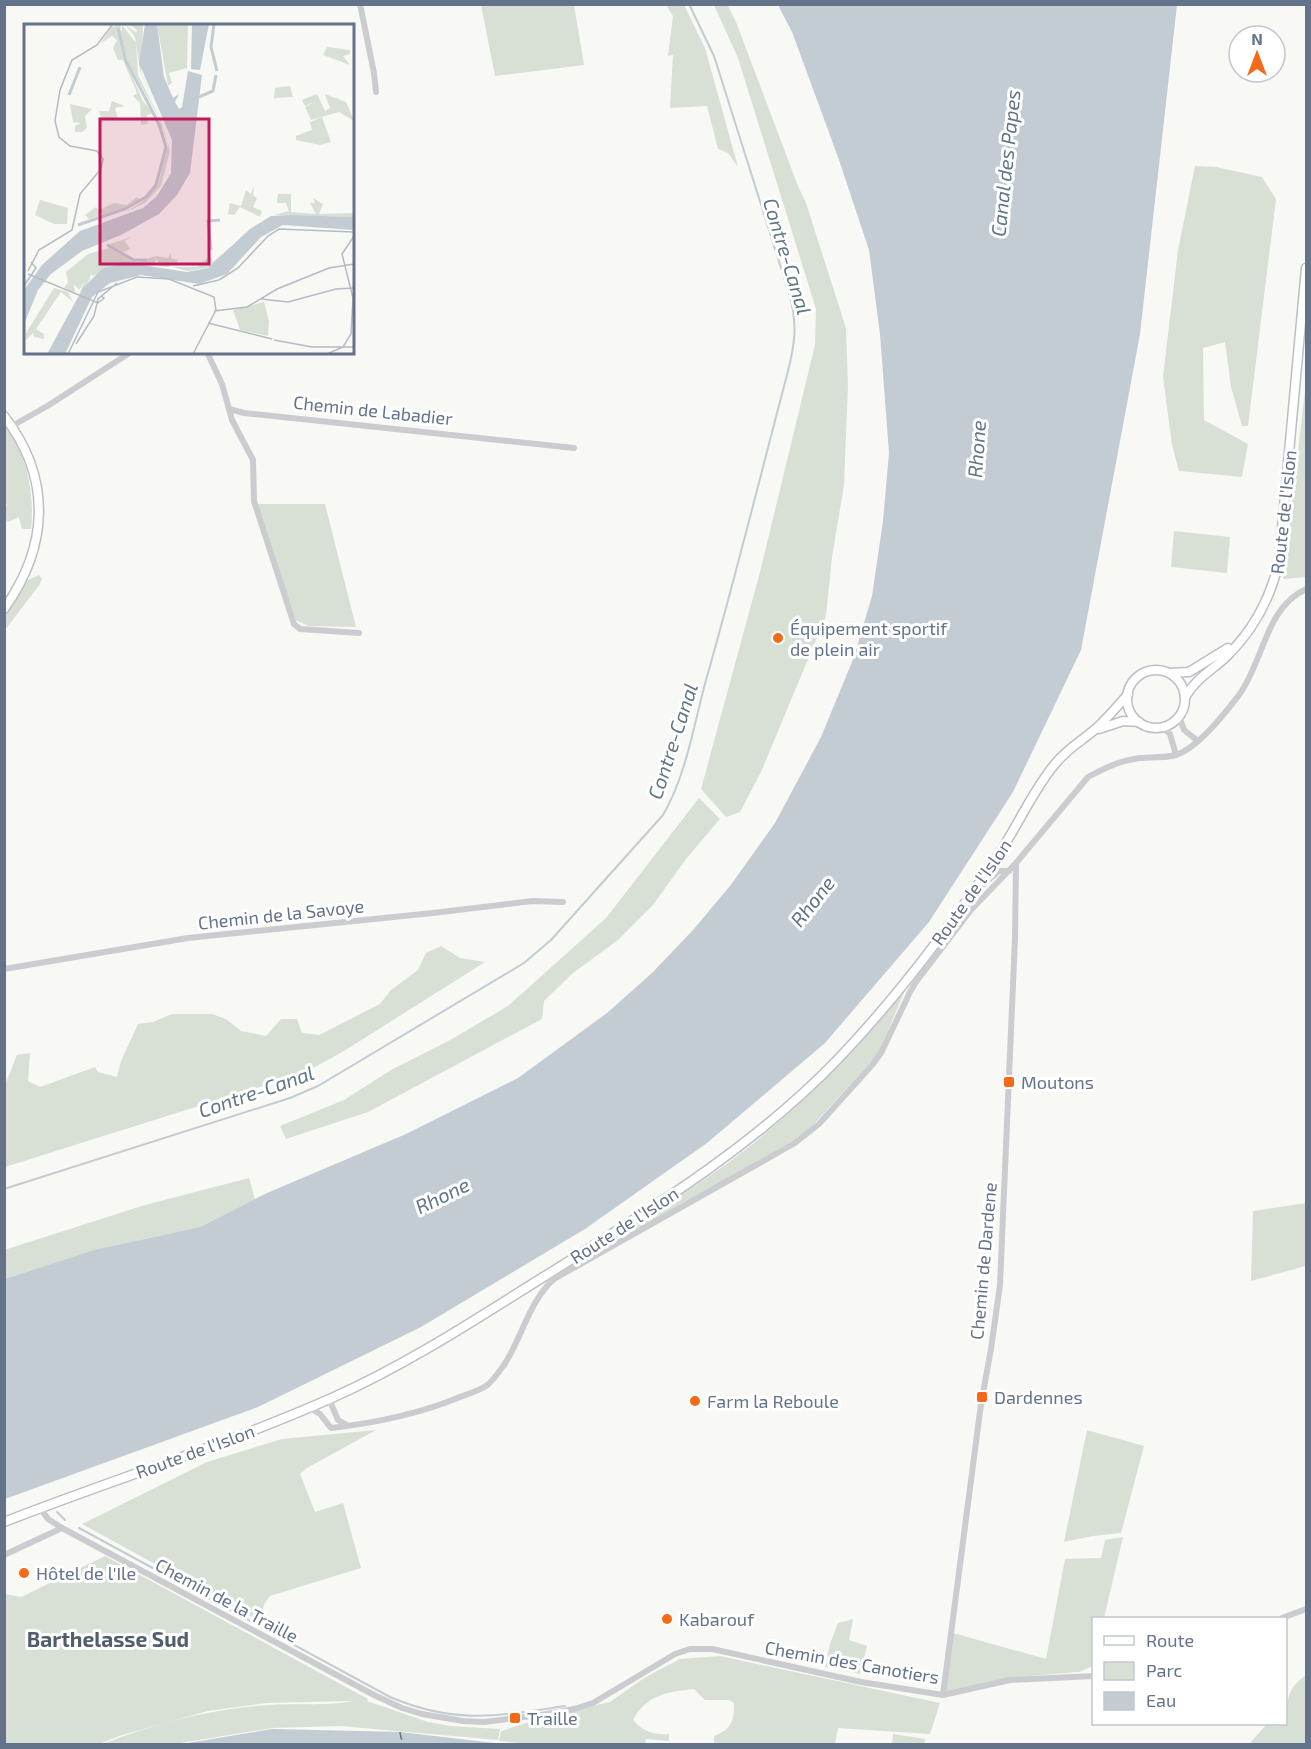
<svg xmlns="http://www.w3.org/2000/svg" width="1311" height="1749" viewBox="0 0 1311 1749" font-family="'Exo 2',sans-serif">
<style>
.green{fill:#d8e0d5}
.water{fill:#c3ccd2}
.lines{fill:none;stroke-linecap:round;stroke-linejoin:round}
.stream{stroke:#c3ccd2;stroke-width:2}
.ferry{stroke:#5f7684;stroke-width:1.5;stroke-dasharray:8 6;stroke-linecap:butt}
.secondary-casing{stroke:#bbbfc5;stroke-width:11}
.street{stroke:#caccd0;stroke-width:6}
.secondary{stroke:#fff;stroke-width:8}
.poi-dot{fill:#f56918;stroke:#fff;stroke-width:2}
.labels{text-anchor:middle;dominant-baseline:central;stroke-width:6;stroke-linejoin:round;paint-order:stroke}
.street-label{font-size:18px;fill:#647389;stroke:#fff}
.poi-label{font-size:18px;fill:#647389;stroke:#fff;text-anchor:start}
.water-label{font-size:20px;font-style:italic;fill:#5f7684;stroke:#fff}
.quarter-label{font-size:21px;font-weight:bold;fill:#535e6d;stroke:#fff}
.inset-river{fill:none;stroke:#c3ccd2;stroke-width:3}
.inset-road{fill:none;stroke:#b4bbc4;stroke-width:1.5}
.view{fill:#c2185b;fill-opacity:0.15;stroke:#c2185b;stroke-width:3}
.inset-edge{fill:none;stroke:#647389;stroke-width:3}
</style>
<rect width="100%" height="100%" fill="#f8f8f5"/>
<g class="green">
<polygon points="727,4 736,22 798,186 806,203 846,328 848,386 844,485 832,557 826,616 761,772 740,812 726,817 701,789 760,572 815,345 816,309 738,58 714,5"/>
<polygon points="481,5 574,5 584,65 495,76"/>
<polygon points="666,5 684,5 705,48 738,167 728,153 718,149 707,106 670,108 673,55 668,56 673,16"/>
<polygon points="1195,166 1216,167 1262,177 1276,199 1248,426 1242,426 1231,387 1225,342 1203,348 1204,420 1248,444 1242,477 1179,471 1172,445 1163,377 1178,250"/>
<polygon points="1306,382 1306,577 1283,579"/>
<path d="M 4,426 C 27,450 35,497 31,529 L 22,529 L 19,517 L 8,522 L 5,520 L 5,510 L 7,504 L 4,502 Z"/>
<polygon points="256,504 325,504 356,627 308,626 296,620"/>
<polygon points="1174,531 1230,537 1227,573 1171,567"/>
<polygon points="39,575 42,579 40,584 5,630 5,615 28,580"/>
<polygon points="699,798 720,819 686,859 653,905 618,940 573,973 544,1001 542,1019 368,1112 286,1139 280,1126 344,1100 391,1070 452,1039 508,1006 606,918"/>
<polygon points="441,946 460,958 485,962 344,1051 304,1073 5,1167 5,1085 17,1055 30,1053 28,1081 40,1087 95,1067 98,1072 117,1077 121,1061 138,1024 153,1022 172,1014 212,1014 226,1019 241,1031 266,1036 281,1019 297,1019 302,1033 319,1035 380,1004 391,990 418,970 426,953"/>
<path d="M 906,988 L 878,1054 L 805,1134 L 631,1233 L 619,1237 L 627,1229 C 665,1204 705,1181 741,1153 C 802,1105 859,1050 906,988 Z"/>
<polygon points="249,1178 255,1199 200,1227 95,1250 5,1279 4,1250 145,1205"/>
<polygon points="1306,1203 1306,1266 1251,1281 1253,1211"/>
<path d="M 376,1430 L 307,1468 L 300,1474 L 315,1512 L 343,1503 L 361,1568 L 270,1596 C 262,1605 261,1612 263,1623 L 82,1524 L 207,1462 L 282,1439 Z"/>
<polygon points="1087,1430 1144,1446 1121,1533 1093,1536 1064,1542"/>
<polygon points="1123,1537 1104,1618 1094,1618 1093,1666 1079,1672 1008,1678 945,1692 953,1633 1046,1659 1065,1559 1101,1558 1105,1540"/>
<path d="M 105,1556 L 368,1699 L 367,1701 L 428,1722 L 451,1726 L 500,1729 L 498,1740 L 340,1726 L 272,1728 L 174,1744 L 103,1744 C 156,1723 213,1708 270,1705 C 291,1703 336,1706 352,1701 L 267,1703 L 208,1711 L 122,1735 L 99,1744 L 5,1744 L 5,1594 L 21,1597 Z"/>
<polygon points="853,1619 849,1640 867,1646 860,1674 825,1667 830,1644 838,1623"/>
<path d="M 720,1656 L 940,1703 L 930,1734 L 838,1728 L 835,1744 L 714,1744 L 714,1736 C 732,1729 734,1721 734,1703 L 729,1700 L 705,1700 L 694,1689 C 668,1692 647,1694 633,1720 C 644,1732 653,1735 669,1734 L 669,1741 L 646,1739 L 645,1744 L 529,1744 L 499,1741 L 501,1731 L 552,1715 L 610,1702 L 644,1678 L 680,1659 Z"/>
<path d="M 1306,1675 L 1306,1744 L 1249,1744 L 1267,1724 L 1286,1724 C 1286,1702 1287,1688 1306,1675 Z"/>
<polygon points="893,1734 925,1739 924,1744 892,1744"/>
</g>
<g class="water">
<polygon points="778,5 1177,5 1140,334 1081,650 1013,792 929,922 825,1043 707,1143 585,1229 421,1327 258,1407 5,1499 5,1279 94,1250 200,1227 267,1193 406,1134 518,1078 607,1013 652,973 693,930 730,886 775,823 821,737 854,657 872,596 883,521 889,453 880,334 869,250 838,157 792,32"/>
<polygon points="272,1729 400,1732 503,1744 182,1744"/>
</g>
<g class="lines">
<g class="stream">
<path d="M 4,1189 L 290,1098 L 318,1086 L 524,963 L 551,940 L 663,815 C 686,776 694,724 706,680 C 735,579 760,477 787,375 C 795,344 798,325 789,293 L 714,56 L 689,4"/>
<polyline points="57,1512 65,1520"/>
<path d="M 79,1528 L 390,1697 C 456,1725 498,1716 565,1706"/>
</g>
<polyline class="ferry" points="400,1732 401,1738 406,1744"/>
<defs>
<g id="secondary">
<path d="M 4,416 C 52,478 49,546 4,609"/>
<circle cx="1156" cy="699" r="29"/>
<polyline points="1170,673 1189,672 1228,648"/>
<path d="M 1185,697 C 1199,675 1212,671 1228,655 C 1255,628 1271,597 1279,561 L 1306,268"/>
<polyline points="1099,729 1123,721 1139,722"/>
<path d="M 4,1522 C 114,1479 226,1445 334,1397 C 408,1364 476,1319 545,1276 C 648,1211 754,1147 839,1058 C 900,994 953,923 1002,849 C 1020,821 1034,789 1055,764 C 1066,750 1080,742 1093,731 C 1106,720 1117,707 1128,694"/>
</g>
</defs>
<use href="#secondary" class="secondary-casing"/>
<g class="street">
<polyline points="360,4 374,73 376,92"/>
<polyline points="207,352 222,384 229,409 244,413 574,448"/>
<polyline points="229,409 232,420 253,460 254,501 294,624 300,629 359,633"/>
<polyline points="12,426 49,405 131,352"/>
<polyline points="1179,716 1184,730 1198,741"/>
<polyline points="1162,727 1170,734 1176,755"/>
<polyline points="978,889 999,871 1009,871"/>
<polyline points="4,969 188,938 433,913 532,901 563,902"/>
<polyline points="329,1399 338,1420 347,1425"/>
<path d="M 310,1408 L 320,1414 L 331,1428 C 375,1423 419,1414 460,1397 C 468,1394 478,1391 486,1386 C 492,1382 499,1372 504,1365 C 522,1338 529,1301 554,1279 L 795,1143 L 819,1124 L 873,1064 L 881,1053 L 910,992 L 916,982 L 971,910 L 1016,863 L 1088,777 C 1104,768 1122,760 1140,758 C 1152,757 1165,758 1176,755 C 1199,747 1225,713 1239,695 C 1264,661 1265,608 1306,589"/>
<polyline points="40,1508 48,1519 62,1528 374,1695 402,1708 422,1714 463,1721 484,1722 541,1715 574,1709 593,1703 675,1654 690,1649 712,1649 861,1682 943,1695 1010,1680 1094,1676"/>
<polyline points="4,1555 62,1528"/>
<polyline points="1282,1618 1306,1609"/>
<polyline points="943,1695 981,1404 991,1349 1000,1285 1015,938 1016,863"/>
</g>
<use href="#secondary" class="secondary"/>
</g>
<g class="poi-dot">
<circle cx="778" cy="638" r="6"/>
<rect x="1003" y="1076" width="12" height="12" rx="3"/>
<rect x="976" y="1391" width="12" height="12" rx="3"/>
<circle cx="695" cy="1401" r="6"/>
<circle cx="24" cy="1573" r="6"/>
<circle cx="667" cy="1619" r="6"/>
<rect x="509" y="1712" width="12" height="12" rx="3"/>
</g>
<g class="labels">
<g class="street-label">
<text transform="translate(373 410) rotate(6)">Chemin de Labadier</text>
<text transform="translate(1283 512) rotate(-84)">Route de l'Islon</text>
<text transform="translate(971 892) rotate(-55)">Route de l'Islon</text>
<text transform="translate(281 914) rotate(-6)">Chemin de la Savoye</text>
<text transform="translate(624 1225) rotate(-33)">Route de l'Islon</text>
<text transform="translate(983 1261) rotate(-85)">Chemin de Dardene</text>
<text transform="translate(195 1451) rotate(-20)">Route de l'Islon</text>
<text transform="translate(227 1600) rotate(28)">Chemin de la Traille</text>
<text transform="translate(852 1662) rotate(10)">Chemin des Canotiers</text>
</g>
<g class="poi-label">
<text x="790" y="628">Équipement sportif<tspan x="790" dy="21">de plein air</tspan></text>
<text x="1021" y="1082">Moutons</text>
<text x="994" y="1397">Dardennes</text>
<text x="707" y="1401">Farm la Reboule</text>
<text x="36" y="1573">Hôtel de l'Ile</text>
<text x="679" y="1619">Kabarouf</text>
<text x="527" y="1718">Traille</text>
</g>
<g class="water-label">
<text transform="translate(1005 163) rotate(-84)">Canal des Papes</text>
<text transform="translate(788 256) rotate(73)">Contre-Canal</text>
<text transform="translate(976 449) rotate(-86)">Rhone</text>
<text transform="translate(672 741) rotate(-72)">Contre-Canal</text>
<text transform="translate(812 901) rotate(-52)">Rhone</text>
<text transform="translate(256 1091) rotate(-19)">Contre-Canal</text>
<text transform="translate(442 1195) rotate(-26)">Rhone</text>
</g>
<g class="quarter-label">
<text x="108" y="1638">Barthelasse Sud</text>
</g>
</g>
<g transform="translate(24 24)">
<rect width="330" height="330" fill="#f8f8f5"/>
<path d="M 96,0 L 101,36 L 119,77 L 132,93 L 137,109 L 128,90 L 123,91 L 124,100 L 117,101 L 116,79 L 109,72 L 113,69 L 99,36 L 94,36 L 89,24 L 93,16 L 88,12 L 77,19 L 88,3 ZM 101,0 L 111,8 L 114,7 L 105,0 L 119,1 L 117,48 L 132,83 L 116,47 L 111,13 ZM 133,0 L 164,0 L 163,44 L 145,49 L 148,59 L 144,62 ZM 98,1 L 112,19 L 114,51 L 137,97 L 146,127 L 137,162 L 121,179 L 100,189 L 118,178 L 134,161 L 144,121 L 135,94 L 104,38 L 95,4 L 98,7 ZM 303,23 L 326,26 L 326,30 L 319,32 L 326,41 L 299,31 ZM 266,62 L 269,73 L 250,74 L 251,64 ZM 293,70 L 301,87 L 306,84 L 301,70 L 322,78 L 330,97 L 315,88 L 287,96 L 281,83 L 292,77 L 281,82 L 278,76 ZM 88,77 L 101,82 L 91,84 L 94,95 L 77,94 L 75,87 L 85,87 ZM 46,80 L 68,85 L 61,92 L 63,104 L 58,108 L 51,108 L 51,102 L 57,99 L 49,98 ZM 298,93 L 307,118 L 296,121 L 272,116 L 272,112 L 288,106 L 286,98 ZM 230,162 L 229,171 L 233,174 L 229,183 L 238,187 L 236,193 L 216,183 L 210,191 L 204,190 L 206,179 L 217,182 L 222,166 L 227,170 ZM 254,170 L 267,170 L 267,188 L 292,190 L 286,179 L 291,179 L 289,174 L 299,180 L 295,190 L 330,189 L 330,193 L 250,191 L 265,187 L 262,179 L 253,179 ZM 113,173 L 116,175 L 101,184 L 65,195 L 61,191 L 72,183 L 75,186 L 90,179 L 103,181 ZM 16,176 L 44,184 L 43,200 L 30,200 L 11,191 ZM 107,213 L 101,217 L 106,225 L 98,229 L 83,221 ZM 211,219 L 194,238 L 183,244 L 163,247 L 149,243 L 172,243 L 187,232 L 189,238 ZM 85,224 L 113,238 L 132,232 L 144,234 L 147,229 L 147,234 L 154,236 L 152,240 L 146,238 L 145,243 L 135,242 L 133,235 L 129,241 L 91,239 L 69,252 L 67,250 L 65,257 L 55,270 L 61,257 L 55,266 L 50,260 L 51,269 L 40,264 L 44,258 L 42,248 L 64,230 ZM 30,264 L 44,268 L 49,278 L 37,268 L 12,305 L 20,310 L 20,315 L 10,313 L 9,309 L 2,316 L 2,309 ZM 240,278 L 245,297 L 244,312 L 216,306 L 209,286 Z" fill="#d8e0d5"/>
<path d="M 121,0 L 133,0 L 140,53 L 149,74 L 155,70 L 151,78 L 155,85 L 158,83 L 164,47 L 178,51 L 166,149 L 153,171 L 135,190 L 97,211 L 58,227 L 27,250 L 14,266 L 0,300 L 0,266 L 18,241 L 56,207 L 119,184 L 133,172 L 147,149 L 148,116 L 115,39 ZM 168,0 L 185,0 L 176,46 L 167,45 ZM 266,191 L 330,193 L 330,206 L 259,201 L 237,213 L 203,250 L 175,260 L 117,251 L 86,259 L 68,273 L 41,330 L 23,330 L 59,264 L 78,245 L 99,238 L 163,248 L 184,244 L 226,205 L 247,192 Z" fill="#c3ccd2"/>
<path class="inset-river" d="M 190,0 L 187,23 L 193,47M 45,71 L 56,43M 175,73 L 189,67 L 192,51M 54,201 L 101,185 L 122,173 L 132,161 L 142,123 L 135,100 L 102,37 L 94,4M 83,221 L 110,236 L 123,236M 187,226 L 184,197 L 196,196"/>
<path class="inset-road" d="M 56,170 L 77,145 L 79,135 L 73,127 L 46,122 L 35,113 L 31,97 L 36,66 L 48,36 L 73,21 L 89,0M 4,247 L 15,226 L 48,206 L 56,170M 4,250 L 74,279 L 80,274 L 77,272M 195,256 L 214,244 L 244,212 L 255,205 L 330,208M 0,262 L 12,244 L 7,238M 169,262 L 195,256M 237,275 L 264,278 L 312,265 L 330,264M 190,287 L 223,283 L 253,265 L 305,244 L 330,240M 184,299 L 248,315M 250,316 L 288,323 L 330,323M 52,320 L 70,292 L 74,275 L 93,259M 44,330 L 74,268 L 113,253 L 145,255 L 190,273 L 192,286 L 169,330M 303,330 L 319,323 L 327,310 L 329,274 L 318,230 L 330,212"/>
<path class="view" d="M 76,95 L 185,95 L 185,240 L 76,240 Z"/>
<rect width="330" height="330" class="inset-edge"/>
</g>
<rect width="1311" height="1749" fill="none" stroke="#647389" stroke-width="12"/>
<rect x="1092" y="1617" width="195" height="108" fill="#ffffff" stroke="#c1c7d0" stroke-width="1.5"/>
<rect x="1104" y="1636" width="30" height="9" fill="#ffffff" stroke="#c1c7d0" stroke-width="1.5"/>
<text x="1146" y="1647" font-size="18" fill="#647389">Route</text>
<rect x="1104" y="1662" width="30" height="18" fill="#d8e0d5" stroke="#c1c7d0" stroke-width="1.5"/>
<text x="1146" y="1677" font-size="18" fill="#647389">Parc</text>
<rect x="1104" y="1692" width="30" height="18" fill="#c3ccd2" stroke="#c1c7d0" stroke-width="1.5"/>
<text x="1146" y="1707" font-size="18" fill="#647389">Eau</text>
<g transform="translate(1257 54)"><circle r="28" fill="#ffffff" stroke="#c1c7d0" stroke-width="1.5"/>
<path d="M0-4.5L10 22L0 15L-10 22Z" fill="#f56918"/>
<text y="-9" font-size="16" font-weight="bold" text-anchor="middle" fill="#647389">N</text>
</g>
</svg>
